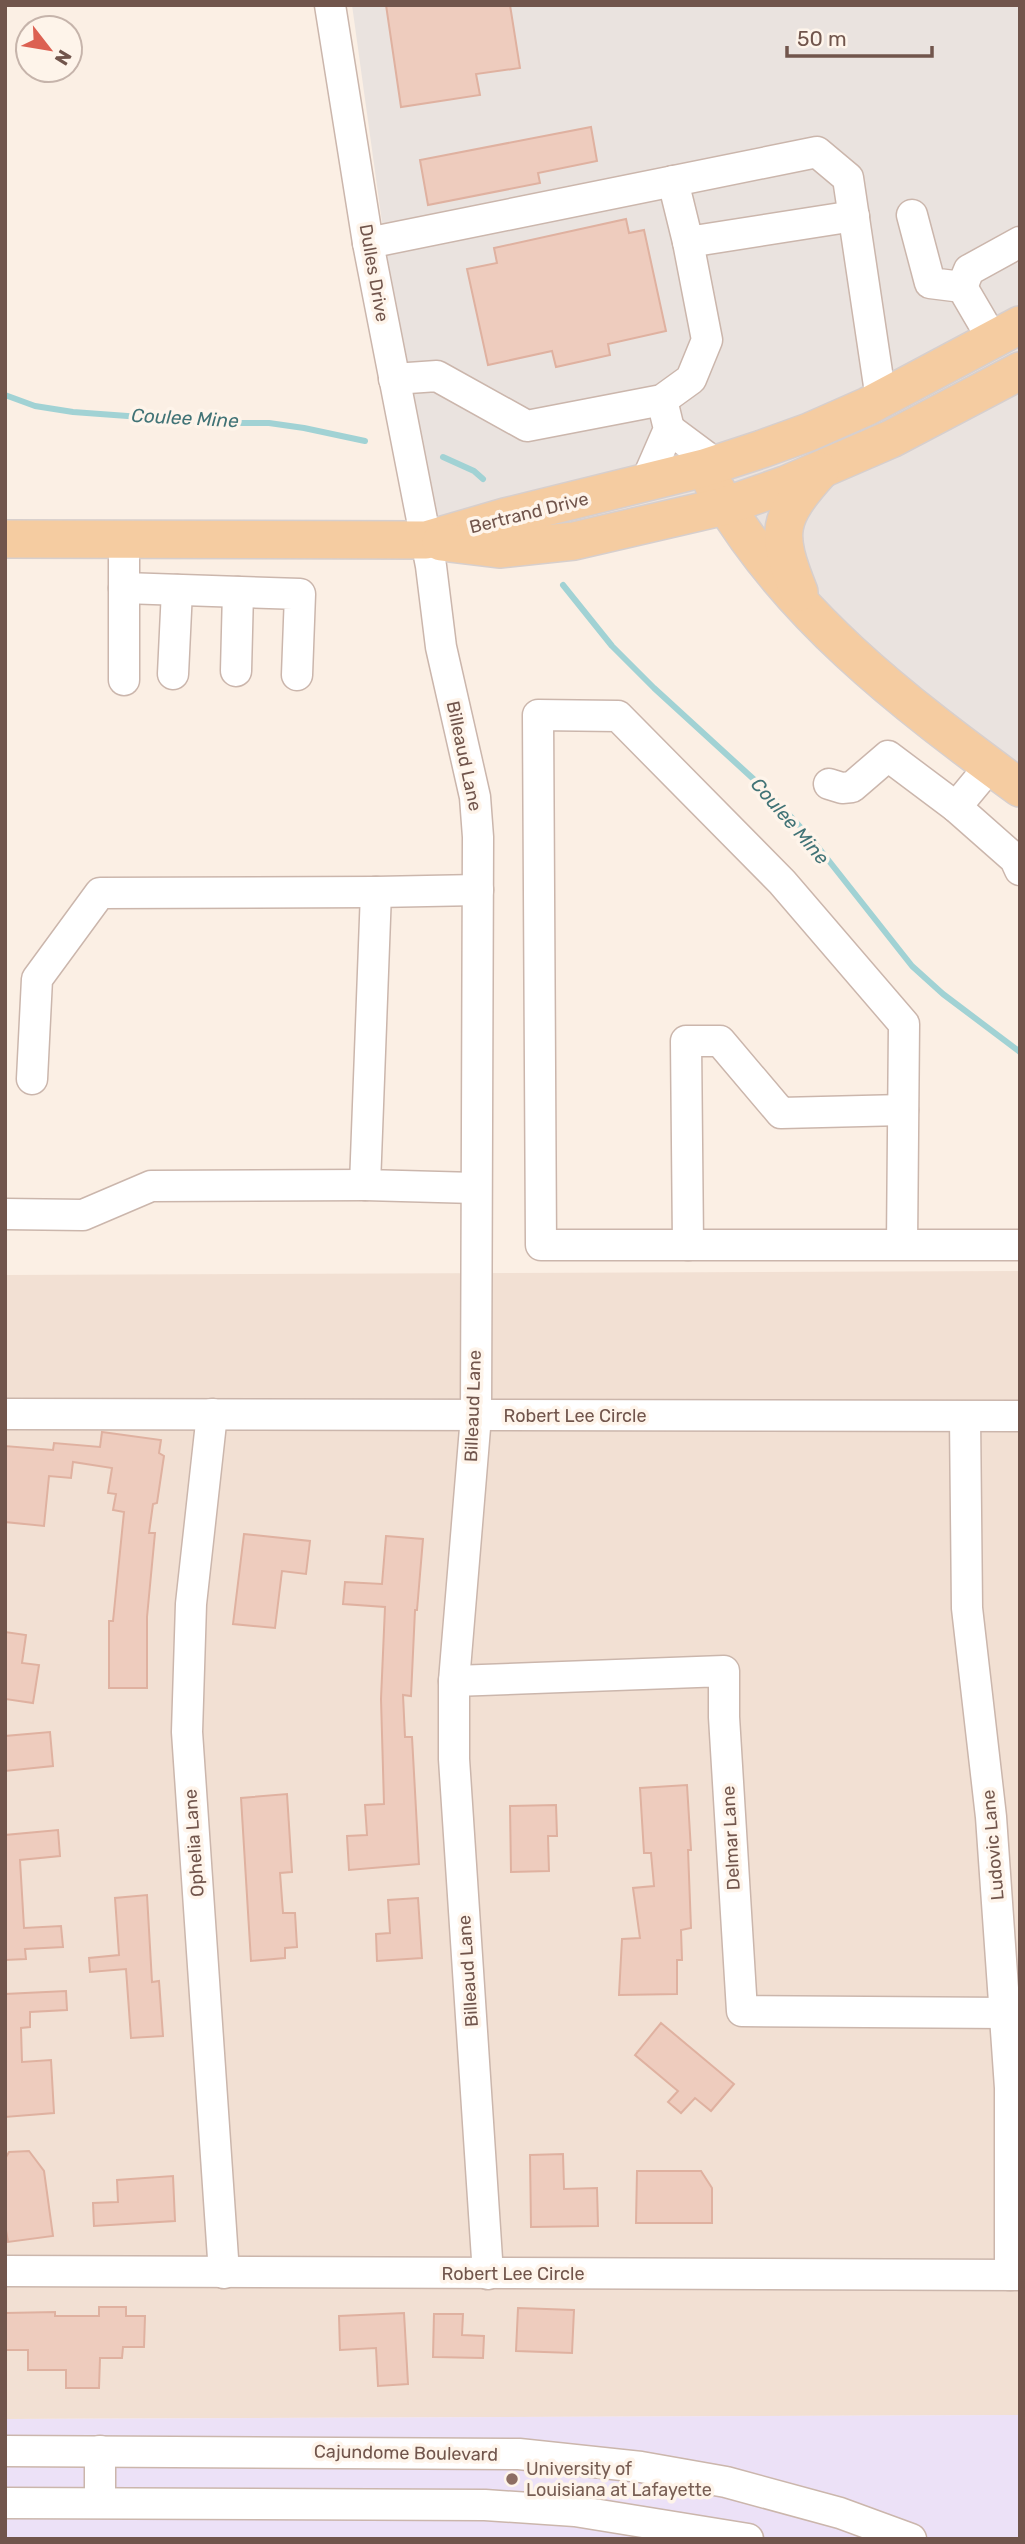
<svg xmlns="http://www.w3.org/2000/svg" width="1025" height="2544" viewBox="0 0 1025 2544" font-family="Rubik,sans-serif">
<style>
.residential{fill:#f2e0d3}
.industrial{fill:#eae3df}
.education{fill:#ece1f7}
.lines{fill:none;stroke-linecap:round;stroke-linejoin:round}
.stream{stroke:#a1d2d4;stroke-width:6}
.building{fill:#eeccbe;stroke:#dfb1a0;stroke-width:2}
.minor-casing{stroke:#cbb6ac;stroke-width:33}
.major-casing{stroke:#d7cfcd;stroke-width:40}
.minor{stroke:#fff;stroke-width:30}
.major{stroke:#f5cca1;stroke-width:37}
.education-dot{fill:#8d6e63;stroke:#fef4ea;stroke-width:2.5}
.labels{text-anchor:middle;dominant-baseline:central;stroke-width:7;stroke-linejoin:round;paint-order:stroke}
.street-label{font-size:18px;fill:#71554c;stroke:#fef4ea}
.education-label{font-size:18px;fill:#785e54;stroke:#fef4ea;text-anchor:start}
.water-label{font-size:19px;font-style:italic;fill:#417376;stroke:#fef4ea}
</style>
<rect width="100%" height="100%" fill="#fbefe4"/>
<polygon class="residential" points="1020,1271 1020,2415 5,2419 5,1275"/>
<polygon class="industrial" points="352,5 1020,5 1020,788 920,715 725,506 426,540"/>
<polygon class="education" points="1020,2415 1020,2539 5,2539 5,2419"/>
<g class="lines">
<g class="stream">
<polyline points="5,395 35,406 73,412 223,423 269,423 304,428 365,441"/>
<polyline points="443,457 474,471 483,479"/>
<polyline points="563,585 612,646 654,688 771,795 814,842 912,966 943,994 1020,1052"/>
</g>
</g>
<g class="building">
<polygon points="386,5 510,5 520,68 476,74 480,95 401,107"/>
<polygon points="591,127 597,161 538,173 540,183 428,205 420,160"/>
<polygon points="626,219 629,233 644,230 666,331 608,344 610,355 556,367 552,351 488,365 467,269 497,263 494,248"/>
<polygon points="102,1432 161,1440 159,1453 164,1456 157,1503 153,1504 149,1533 155,1533 147,1617 147,1688 109,1688 109,1621 113,1621 124,1512 113,1510 116,1494 108,1493 112,1468 73,1462 71,1478 49,1476 44,1526 5,1522 5,1446 53,1450 54,1443 100,1447"/>
<polygon points="244,1534 310,1541 306,1574 282,1571 275,1628 233,1624"/>
<polygon points="386,1536 423,1539 417,1610 415,1610 411,1696 403,1695 405,1737 412,1737 419,1864 349,1870 347,1836 367,1835 365,1805 384,1804 381,1699 385,1607 343,1604 345,1582 382,1584"/>
<polygon points="5,1632 26,1635 22,1663 39,1665 33,1703 5,1699"/>
<polygon points="50,1732 53,1766 5,1771 5,1736"/>
<polygon points="687,1785 691,1850 688,1850 691,1928 681,1930 682,1960 677,1960 677,1994 619,1995 622,1939 640,1938 633,1888 654,1886 651,1853 644,1853 640,1788"/>
<polygon points="287,1794 292,1872 280,1873 283,1913 295,1913 297,1947 285,1948 285,1958 251,1961 241,1798"/>
<polygon points="556,1805 557,1836 548,1836 549,1871 511,1872 510,1806"/>
<polygon points="58,1830 60,1856 20,1860 24,1928 61,1926 63,1947 25,1949 26,1959 5,1960 5,1835"/>
<polygon points="147,1895 152,1982 159,1981 163,2036 131,2038 126,1969 90,1972 89,1958 119,1955 115,1898"/>
<polygon points="418,1898 422,1958 377,1961 376,1934 390,1933 388,1900"/>
<polygon points="66,1991 67,2010 30,2012 30,2027 21,2028 22,2062 51,2060 54,2113 5,2117 5,1994"/>
<polygon points="661,2023 734,2084 711,2111 695,2098 681,2113 668,2102 678,2091 635,2055"/>
<polygon points="29,2151 44,2171 53,2236 8,2242 5,2224 5,2159 9,2152"/>
<polygon points="563,2154 564,2189 597,2188 598,2226 531,2227 530,2155"/>
<polygon points="637,2171 701,2171 712,2188 712,2223 636,2223"/>
<polygon points="173,2176 175,2221 94,2226 93,2203 118,2202 117,2180"/>
<polygon points="99,2307 126,2307 126,2316 145,2316 144,2347 123,2347 122,2358 100,2358 99,2388 66,2388 66,2370 28,2370 28,2350 5,2350 6,2313 55,2312 55,2316 99,2316"/>
<polygon points="518,2308 574,2310 572,2353 516,2351"/>
<polygon points="404,2313 408,2384 378,2386 376,2348 340,2350 339,2316"/>
<polygon points="434,2314 463,2314 462,2335 484,2336 483,2358 433,2357"/>
</g>
<g class="lines">
<defs>
<g id="minor">
<polyline points="330,5 368,243 431,566 441,647 475,797 478,837 476,1416 454,1681 454,1759 488,2274"/>
<polyline points="673,181 688,242 854,216"/>
<polyline points="912,215 930,283 962,287 993,340"/>
<polyline points="368,243 817,152 848,178 881,399"/>
<polyline points="962,287 969,270 1020,242"/>
<polyline points="394,379 437,376 527,426 662,400 691,379 707,340 688,242"/>
<polyline points="669,429 716,464"/>
<polyline points="645,484 669,429 662,400"/>
<polyline points="124,540 124,680"/>
<polyline points="124,588 300,594 297,675"/>
<polyline points="236,671 238,592"/>
<polyline points="173,674 177,590"/>
<polyline points="829,784 842,788 852,787 888,756 956,807 990,766"/>
<polyline points="956,807 1015,859 1020,870"/>
<polyline points="32,1079 37,979 100,893 376,892"/>
<polyline points="475,1188 365,1185 376,892 478,890"/>
<polyline points="5,1214 83,1215 151,1186 365,1185"/>
<polyline points="688,1245 686,1041 720,1041 781,1113 903,1110"/>
<polyline points="902,1245 904,1024 782,882 618,716 538,715 541,1245 1020,1245"/>
<polyline points="5,1414 1020,1416"/>
<polyline points="212,1414 191,1604 187,1732 224,2273"/>
<polyline points="965,1417 967,1608 991,1817 1010,2088 1010,2275"/>
<polyline points="454,1681 724,1671 724,1717 742,2011 1006,2013"/>
<polyline points="5,2271 1020,2275"/>
<polyline points="5,2451 519,2454 641,2467 726,2482 840,2513 911,2539"/>
<polyline points="100,2451 100,2502"/>
<polyline points="5,2503 485,2505 575,2511 748,2539"/>
</g>
<g id="major">
<path d="M 713,484 C 785,613 903,702 1020,788"/>
<polyline points="5,539 426,540 505,517 704,468 762,449 809,432 868,406 1020,325"/>
<polyline points="441,542 499,549 574,541 725,506 785,485 891,439 1020,371"/>
<path d="M 799,592 C 775,532 777,519 820,471"/>
</g>
</defs>
<use href="#minor" class="minor-casing"/>
<use href="#major" class="major-casing"/>
<use href="#minor" class="minor"/>
<use href="#major" class="major"/>
</g>
<circle class="education-dot" cx="512" cy="2479" r="7"/>
<g class="labels">
<g class="street-label">
<text transform="translate(374 273) rotate(80)">Dulles Drive</text>
<text transform="translate(529 513) rotate(-14)">Bertrand Drive</text>
<text transform="translate(464 756) rotate(78)">Billeaud Lane</text>
<text transform="translate(473 1406) rotate(-88)">Billeaud Lane</text>
<text x="575" y="1416">Robert Lee Circle</text>
<text transform="translate(731 1838) rotate(-93)">Delmar Lane</text>
<text transform="translate(194 1843) rotate(-94)">Ophelia Lane</text>
<text transform="translate(993 1845) rotate(-95)">Ludovic Lane</text>
<text transform="translate(468 1971) rotate(-94)">Billeaud Lane</text>
<text x="513" y="2274">Robert Lee Circle</text>
<text transform="translate(406 2453) rotate(1)">Cajundome Boulevard</text>
</g>
<g class="education-label">
<text x="526" y="2469">University of<tspan x="526" dy="21">Louisiana at Lafayette</tspan></text>
</g>
<g class="water-label">
<text transform="translate(185 418) rotate(3)">Coulee Mine</text>
<text transform="translate(790 821) rotate(49)">Coulee Mine</text>
</g>
</g>
<rect width="1025" height="2544" fill="none" stroke="#71554c" stroke-width="14"/>
<g transform="translate(49 49) rotate(121)"><circle r="33" fill="#fef4ea" stroke="#c6b4ab" stroke-width="2"/>
<path d="M0-5L12 26L0 18L-12 26Z" fill="#dc6152"/>
<text y="-10" font-size="19" font-weight="bold" text-anchor="middle" fill="#71554c">N</text>
</g>
<path d="M787 46v10h145v-10" fill="none" stroke="#71554c" stroke-width="3.5"/>
<text x="797" y="46" font-size="21" fill="#71554c" stroke="#fef4ea" stroke-width="5" paint-order="stroke">50 m</text>
</svg>
